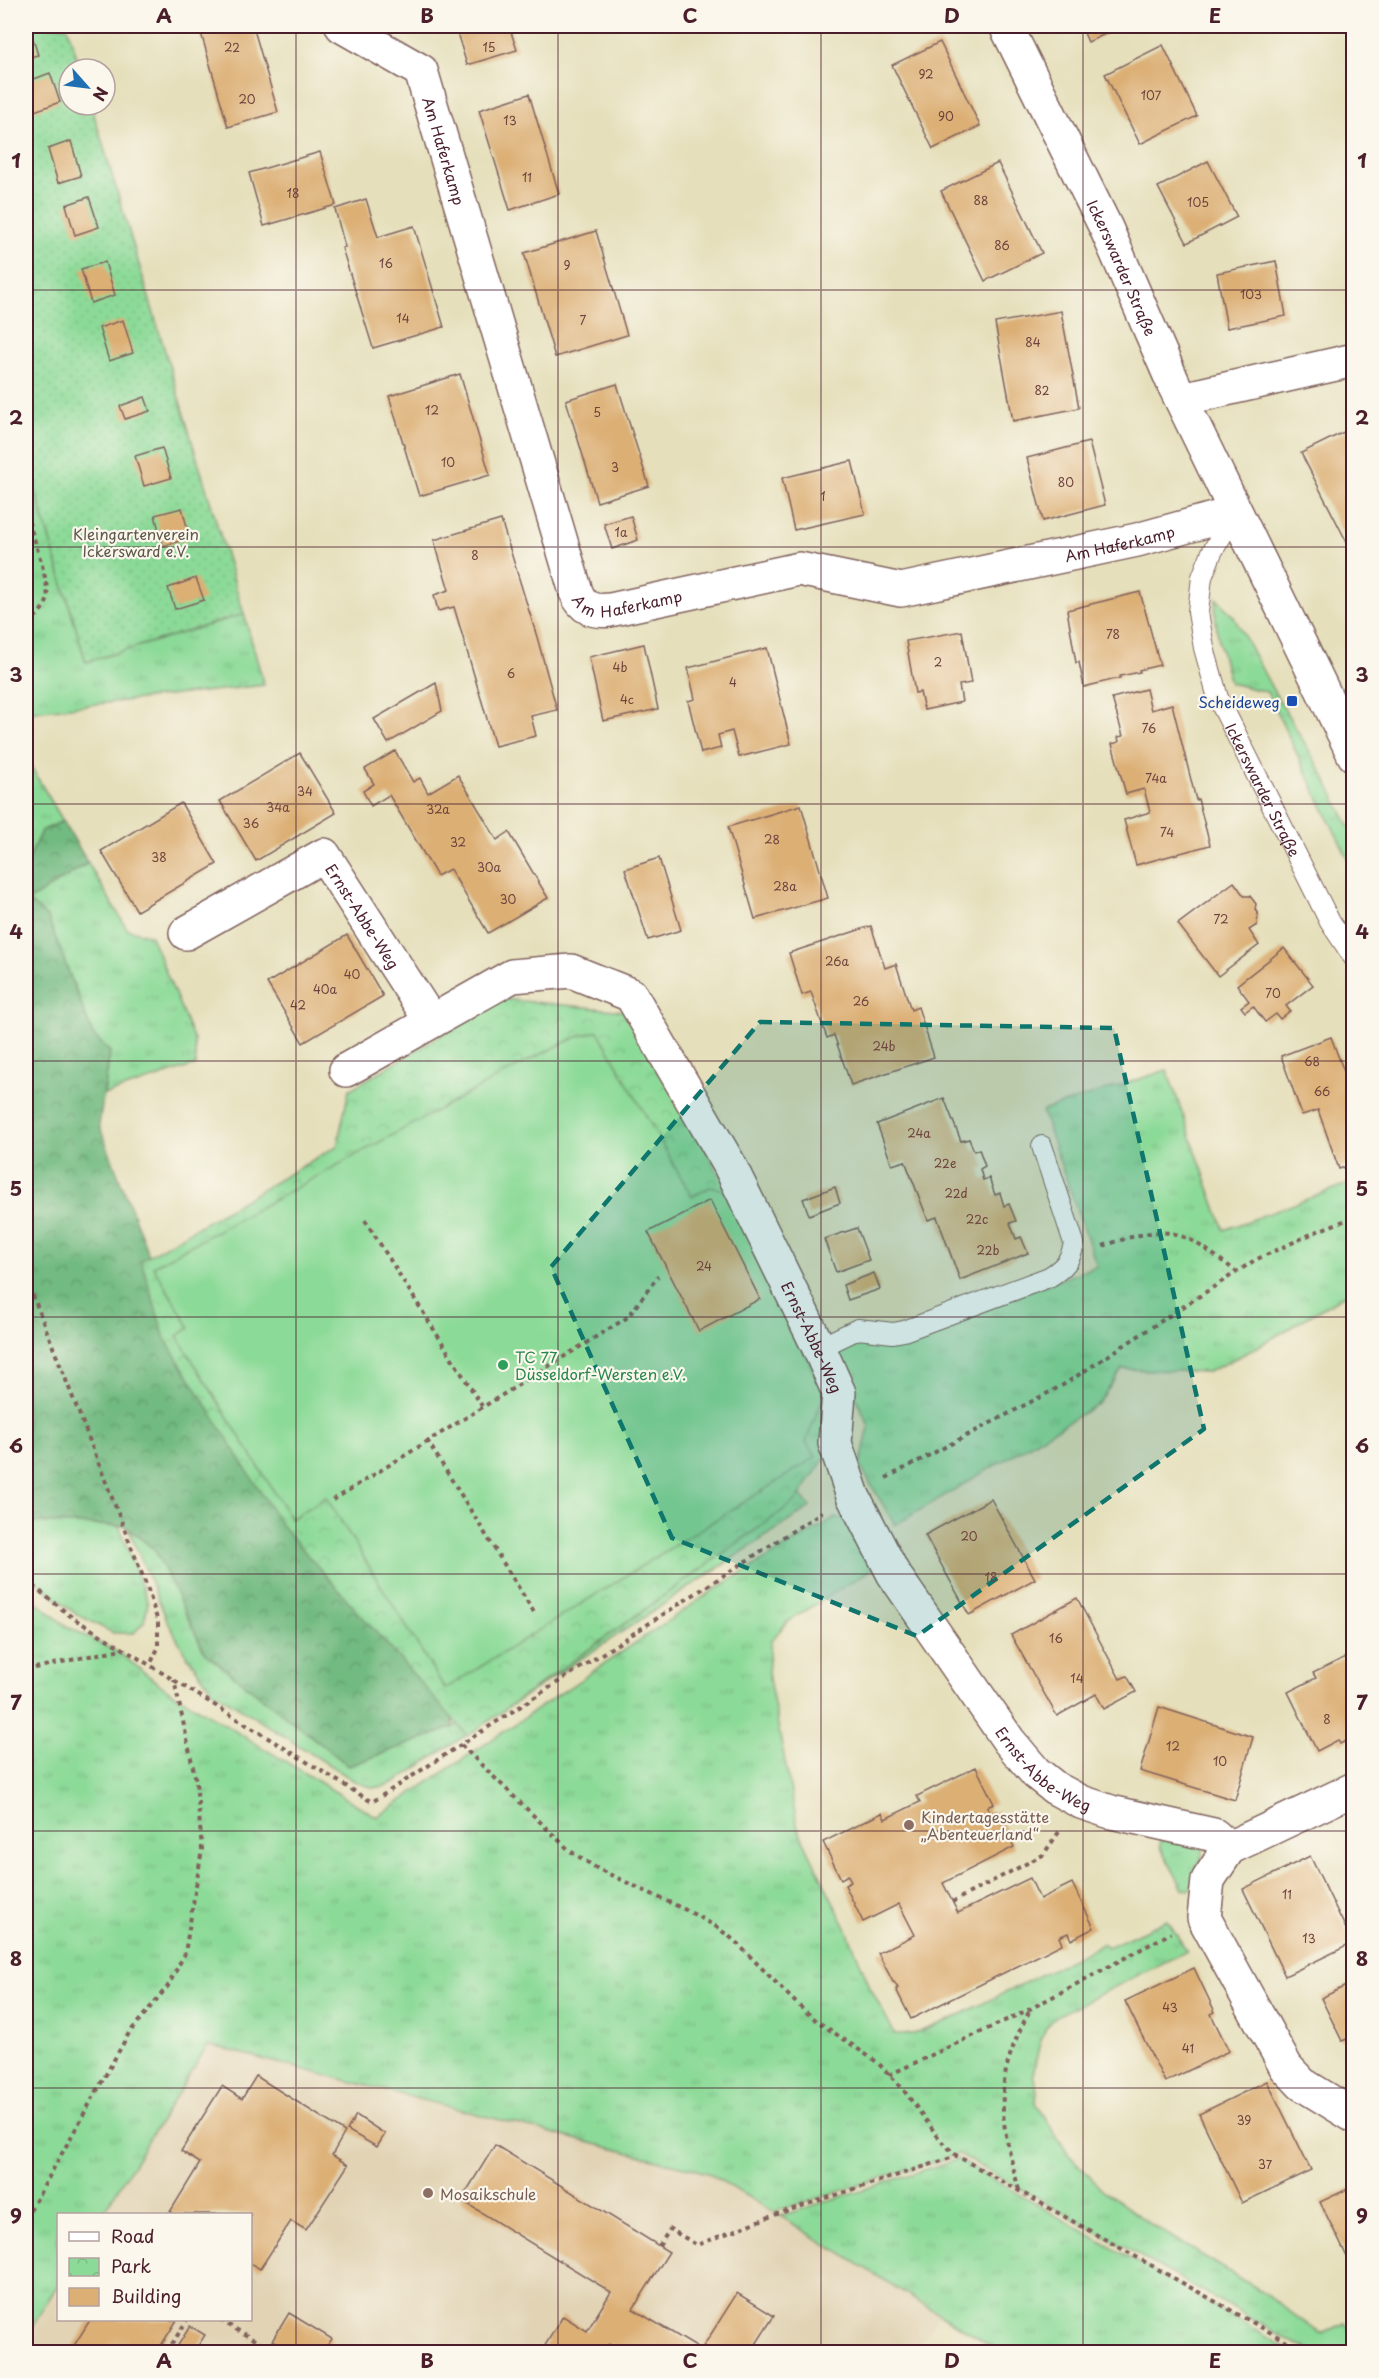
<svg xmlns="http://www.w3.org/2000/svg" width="1379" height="2378" viewBox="0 0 1379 2378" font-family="'Playpen Sans',sans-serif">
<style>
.built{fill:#e1d3b4}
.grass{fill:url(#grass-tufts);stroke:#6b7c62;stroke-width:1.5}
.forest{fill:url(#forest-crowns);stroke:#5e6c56;stroke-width:1.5}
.park{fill:url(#park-crowns);stroke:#6b7c62;stroke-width:1.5}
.garden{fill:url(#garden-dots);stroke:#6b7c62;stroke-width:1.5}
.pitch{fill:#8cda98;stroke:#6b7c62;stroke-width:1.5}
.building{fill:#dcaf74}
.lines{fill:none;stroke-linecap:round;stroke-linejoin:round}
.service-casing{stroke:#80625d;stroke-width:22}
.minor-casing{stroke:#80625d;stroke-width:36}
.secondary-casing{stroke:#80625d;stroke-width:36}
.path{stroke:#80625d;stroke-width:4;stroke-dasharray:4.5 4.5;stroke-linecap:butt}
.service{stroke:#fff;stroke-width:20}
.minor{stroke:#fff;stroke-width:33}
.secondary{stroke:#fff;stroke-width:33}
.marked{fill:#0f766e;fill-opacity:0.2;stroke:#0f766e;stroke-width:4.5;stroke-dasharray:12 8;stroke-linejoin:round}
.grid{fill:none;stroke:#4a1f2b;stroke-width:1.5;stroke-opacity:0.55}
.transit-dot{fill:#1a4fb4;stroke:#fbf7ec;stroke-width:2}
.leisure-dot{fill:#2e9e5b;stroke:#fbf7ec;stroke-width:2}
.education-dot{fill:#8d6e63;stroke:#fbf7ec;stroke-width:2}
.labels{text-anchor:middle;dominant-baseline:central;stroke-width:4.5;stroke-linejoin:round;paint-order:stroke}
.number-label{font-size:12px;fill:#6e433d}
.street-label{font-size:15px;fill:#4a1f2b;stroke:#fbf7ec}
.park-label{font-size:15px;fill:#5e574c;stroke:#fbf7ec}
.transit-label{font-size:15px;fill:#164399;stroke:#fbf7ec;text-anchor:end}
.leisure-label{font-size:15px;fill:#27864d;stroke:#fbf7ec;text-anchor:start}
.education-label{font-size:15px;fill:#785e54;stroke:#fbf7ec;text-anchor:start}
.neatline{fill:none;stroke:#4a1f2b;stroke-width:2}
.grid-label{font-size:20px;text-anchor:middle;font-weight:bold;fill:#4a1f2b}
</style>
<defs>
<pattern id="grass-tufts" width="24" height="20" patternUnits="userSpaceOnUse" patternTransform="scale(1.5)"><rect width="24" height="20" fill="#8cda98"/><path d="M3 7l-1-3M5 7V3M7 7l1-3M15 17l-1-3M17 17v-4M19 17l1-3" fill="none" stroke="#7abb83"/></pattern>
<pattern id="forest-crowns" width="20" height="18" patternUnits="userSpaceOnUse" patternTransform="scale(1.5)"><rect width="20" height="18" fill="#71ba80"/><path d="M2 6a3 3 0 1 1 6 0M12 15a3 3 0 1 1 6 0" fill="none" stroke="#5f9769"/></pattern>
<pattern id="park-crowns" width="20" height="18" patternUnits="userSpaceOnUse" patternTransform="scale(1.5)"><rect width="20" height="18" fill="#8cda98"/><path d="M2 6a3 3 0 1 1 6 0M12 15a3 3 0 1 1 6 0" fill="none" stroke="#7abb83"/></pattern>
<pattern id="garden-dots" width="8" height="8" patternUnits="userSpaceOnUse" patternTransform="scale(1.5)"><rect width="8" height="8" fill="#8cda98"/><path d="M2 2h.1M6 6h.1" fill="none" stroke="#7abb83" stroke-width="1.8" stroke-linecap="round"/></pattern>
</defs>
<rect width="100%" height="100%" fill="#fbf7ec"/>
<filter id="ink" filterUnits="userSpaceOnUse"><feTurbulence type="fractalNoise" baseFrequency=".0167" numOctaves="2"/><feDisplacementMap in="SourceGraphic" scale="12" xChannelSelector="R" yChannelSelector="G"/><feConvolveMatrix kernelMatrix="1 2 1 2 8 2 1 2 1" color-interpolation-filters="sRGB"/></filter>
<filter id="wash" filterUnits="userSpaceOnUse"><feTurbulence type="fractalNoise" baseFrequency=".008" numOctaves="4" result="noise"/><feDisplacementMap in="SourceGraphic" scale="24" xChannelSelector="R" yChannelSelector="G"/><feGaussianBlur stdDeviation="1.35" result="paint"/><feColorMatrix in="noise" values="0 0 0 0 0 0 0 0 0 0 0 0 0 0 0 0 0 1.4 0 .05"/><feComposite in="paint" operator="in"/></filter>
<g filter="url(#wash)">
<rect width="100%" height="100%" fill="#e5dfbb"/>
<polygon class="built" points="208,2045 708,2173 940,2315 913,2352 26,2352 26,2337 58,2284 58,2320 250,2320 250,2214 102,2214"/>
<g class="grass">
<polygon points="26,459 86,662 244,614 264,685 26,712"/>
<path d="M 1216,598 L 1234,617 L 1273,690 L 1324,776 L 1353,834 L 1353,869 L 1267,692 L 1230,683 C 1222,655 1213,627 1216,598 Z"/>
<polygon points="26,747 31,767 63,821 41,831 26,865"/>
<polygon points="88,863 127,929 151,936 194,1040 196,1065 104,1095 110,1052 93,1035 48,919 27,901"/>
<polygon points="1167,1070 1224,1230 1353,1182 1353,1290 1254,1349 1208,1372 1122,1369 1098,1404 895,1525 860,1466 869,1427 835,1349 865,1335 916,1332 1097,1266 1042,1111"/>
<path d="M 786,1476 L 810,1507 L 400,1779 C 381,1789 376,1790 356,1782 L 213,1691 L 185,1653 L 167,1620 L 128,1528 L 155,1550 L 205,1653 L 349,1766 L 454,1727 L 759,1517 Z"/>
<polygon points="847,1517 877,1566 787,1622 771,1641 768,1673 798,1829 847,1930 870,1987 895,2034 914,2034 952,2019 1102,1944 1108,1947 1167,1920 1187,1951 1056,2016 1046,2028 1040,2042 1033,2074 1037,2090 1036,2103 1068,2154 1102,2189 1150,2224 1258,2289 1321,2334 1346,2323 1353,2331 1354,2344 1349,2352 1310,2352 959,2154 773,2212 708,2173 208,2045 102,2214 58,2214 58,2284 26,2337 26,1593 66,1626 119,1653 166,1689 377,1817 717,1588 835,1518"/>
<polygon points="26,1522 119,1526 148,1603 144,1622 134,1633 113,1633 75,1613 26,1573"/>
<polygon points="1161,1839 1202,1847 1203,1853 1190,1890 1183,1889 1160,1846"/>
<polygon points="958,2159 1293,2352 1001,2352 780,2216"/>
</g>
<polygon class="forest" points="63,821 88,863 28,901 48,918 93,1035 110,1052 99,1125 153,1266 445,1689 454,1727 349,1766 205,1653 155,1550 125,1526 26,1522 26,865 41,831"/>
<polygon class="park" points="502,999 635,1012 833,1395 831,1449 796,1501 468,1736 282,1526 165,1339 141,1260 337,1146 349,1090"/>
<polygon class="garden" points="26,26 67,26 80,69 69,69 69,105 91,105 244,614 86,662 26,459"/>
<polygon class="pitch" points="598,1031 692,1197 712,1186 729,1192 824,1394 806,1442 816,1457 445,1689 326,1497 291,1519 177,1336 190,1328 153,1266 535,1057 574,1038"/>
<g id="blocks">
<g class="building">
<polygon points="26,26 29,26 38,55 26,58"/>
<polygon points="199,26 253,26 278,112 228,127"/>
<polygon points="455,26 509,26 517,50 467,65"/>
<polygon points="1081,26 1123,26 1088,42"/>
<polygon points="940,42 980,126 933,149 892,65"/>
<polygon points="1163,45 1197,116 1140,144 1105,74"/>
<polygon points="50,73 60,102 26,114 26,82"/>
<polygon points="529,94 559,194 510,210 479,110"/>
<polygon points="71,141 81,176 58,183 48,149"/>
<polygon points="320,152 336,205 264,226 249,173"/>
<polygon points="1208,161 1237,217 1187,243 1158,187"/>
<polygon points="998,163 1042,253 985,281 941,191"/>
<polygon points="89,197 99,227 75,235 66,205"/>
<polygon points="366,199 378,237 414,226 444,327 373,348 342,248 345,247 335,209"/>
<polygon points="596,231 627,335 555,357 524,253"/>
<polygon points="1276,261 1286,316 1227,328 1217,273"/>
<polygon points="105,262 115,295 91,303 81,269"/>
<polygon points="1061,311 1079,408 1013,421 995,323"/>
<polygon points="123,320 133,353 109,361 99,328"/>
<polygon points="460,374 490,475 419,496 389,396"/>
<polygon points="617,384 649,486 597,502 566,400"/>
<polygon points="145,397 150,411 125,419 120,406"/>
<polygon points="1354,427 1354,556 1301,453"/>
<polygon points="1089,442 1105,505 1043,521 1027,458"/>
<polygon points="162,448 171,478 144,486 135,456"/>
<polygon points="852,461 865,514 794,530 782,478"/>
<polygon points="182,508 190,538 163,546 155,515"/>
<polygon points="631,516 638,540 612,549 604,524"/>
<polygon points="501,520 537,637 557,710 531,716 536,736 495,746 454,607 438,611 434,595 449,590 434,540"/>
<polygon points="196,578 204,600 175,609 168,588"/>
<polygon points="1140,592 1160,665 1139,670 1140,672 1120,676 1120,678 1084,687 1079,662 1076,663 1067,610"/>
<polygon points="962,631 971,683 959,685 962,702 924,710 920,692 915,693 906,641"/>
<polygon points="644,644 658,709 603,721 589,657"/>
<polygon points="767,648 791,744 739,757 732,731 718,735 721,748 701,753 688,701 695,699 688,668"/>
<polygon points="436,683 442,711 388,743 374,719"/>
<polygon points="1146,689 1151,710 1172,704 1196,800 1198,799 1210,845 1136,865 1124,820 1150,812 1144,789 1126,794 1112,744 1119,742 1118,737 1123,736 1112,698"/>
<polygon points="395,751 413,782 420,778 428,793 458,775 497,840 509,832 548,898 488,933 450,869 437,876 389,795 371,806 363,791 374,784 365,769"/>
<polygon points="300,753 336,813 256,861 220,801"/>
<polygon points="181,803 217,864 137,911 101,851"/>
<polygon points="801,805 828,898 755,919 728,827"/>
<polygon points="659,858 681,930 648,940 625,869"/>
<polygon points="1234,882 1244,896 1250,896 1256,904 1255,909 1258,914 1257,925 1249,930 1259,945 1218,976 1178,924"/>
<polygon points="871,926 885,968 896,964 911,1010 918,1007 934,1057 851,1085 834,1035 827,1038 811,992 802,995 789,953"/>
<polygon points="347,935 383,996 303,1043 267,983"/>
<polygon points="1284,948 1313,985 1286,1006 1290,1011 1280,1019 1276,1014 1265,1022 1253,1006 1245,1012 1241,1007 1249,1001 1237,985"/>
<polygon points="1331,1037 1354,1098 1354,1164 1339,1169 1318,1110 1302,1115 1281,1056"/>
<polygon points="944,1098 961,1141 969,1139 974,1151 979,1149 985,1166 980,1169 983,1180 989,1178 995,1195 1000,1193 1004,1206 1009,1204 1016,1221 1010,1223 1016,1239 1021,1237 1028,1253 960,1280 937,1217 928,1220 905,1161 892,1165 877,1124"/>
<polygon points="835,1187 840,1203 809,1215 803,1199"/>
<polygon points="710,1200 760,1299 699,1331 648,1232"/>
<polygon points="857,1228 869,1260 836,1272 824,1239"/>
<polygon points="874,1273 880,1289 848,1300 843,1285"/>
<polygon points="991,1499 1035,1579 969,1615 925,1535"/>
<polygon points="1077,1598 1120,1679 1127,1676 1136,1692 1104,1709 1096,1694 1057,1716 1011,1635"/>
<polygon points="1354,1653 1354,1737 1340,1744 1338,1740 1317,1751 1288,1692 1316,1678 1313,1673"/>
<polygon points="1159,1707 1253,1737 1235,1800 1140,1771"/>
<polygon points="976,1767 994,1804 987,1807 990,1814 997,1811 1014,1847 943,1883 958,1913 1030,1878 1040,1899 1072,1883 1094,1928 1071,1940 1068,1933 1059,1937 1062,1944 911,2019 896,1989 898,1988 894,1982 893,1982 878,1953 915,1935 899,1904 863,1922 845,1885 851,1882 848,1875 841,1879 823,1842 882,1813 885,1819 920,1802 917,1796"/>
<polygon points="1310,1856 1353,1943 1285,1976 1243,1889"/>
<polygon points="1194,1968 1215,2012 1211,2014 1229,2051 1165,2082 1125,2001"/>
<polygon points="1354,1982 1354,2036 1342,2041 1321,1998"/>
<polygon points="256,2076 345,2132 332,2155 348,2165 306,2230 291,2221 260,2269 250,2263 250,2214 173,2214 170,2212 200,2163 181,2151 222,2086 242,2099"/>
<polygon points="1267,2081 1311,2170 1242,2203 1199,2114"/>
<polygon points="356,2115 385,2134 377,2147 347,2130"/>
<polygon points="495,2145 669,2252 633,2309 701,2350 737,2293 774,2316 751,2352 623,2352 609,2344 603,2352 541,2352 563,2316 587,2331 611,2292 461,2200"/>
<polygon points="1354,2186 1354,2271 1320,2202"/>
<polygon points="289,2313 332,2339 323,2352 290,2352 272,2341"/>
<polygon points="90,2320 177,2320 157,2352 70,2352"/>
<polygon points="190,2326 205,2335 194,2352 174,2352"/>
</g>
</g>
</g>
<g filter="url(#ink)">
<use href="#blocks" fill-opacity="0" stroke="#80625d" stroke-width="1.5"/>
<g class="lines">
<defs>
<g id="service">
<path id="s1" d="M 1235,513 L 1212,552 L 1202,577 L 1198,612 L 1204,648 L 1218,698 L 1330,922 L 1354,958"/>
<path d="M 819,1348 L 858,1329 L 893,1333 L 904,1331 L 1049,1277 C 1064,1268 1071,1260 1074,1243 L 1042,1146"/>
</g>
<g id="minor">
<path id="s2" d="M 342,26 L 421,71 L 576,592 C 583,609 593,612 610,610 L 799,569 L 901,590 L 1137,540 L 1235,513"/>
<polyline points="1182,399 1354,360"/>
<path id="s3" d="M 186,933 L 324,855 L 431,1021"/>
<path id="s4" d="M 346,1070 L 512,976 L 571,971 L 631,995 L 729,1164 L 819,1348 L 839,1393 L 835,1443 L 853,1496 L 893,1573 L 1009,1741 L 1036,1773 L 1055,1788 L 1081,1802 L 1111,1812 L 1214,1835 L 1229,1848 L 1208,1880 L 1204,1918 L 1286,2067 L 1302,2084 L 1354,2116"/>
<polyline points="1229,1848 1354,1789"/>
</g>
<g id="secondary">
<path id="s5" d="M 1006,26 L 1106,228 L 1175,387 L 1354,755"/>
</g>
</defs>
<use href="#service" class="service-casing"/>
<use href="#minor" class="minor-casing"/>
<use href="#secondary" class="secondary-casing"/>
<g class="path">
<path d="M 26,513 C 31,532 51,584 47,601 C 43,611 33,619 26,626"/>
<polyline points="365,1220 482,1406"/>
<path d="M 1103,1246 C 1173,1222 1179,1229 1237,1272"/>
<polyline points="26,1278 147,1587 158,1622 158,1648 150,1665"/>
<polyline points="427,1440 535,1614"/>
<polyline points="886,1478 1063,1385 1255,1260 1320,1230 1354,1217"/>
<polyline points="333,1500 628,1317 658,1276"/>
<polyline points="26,1580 73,1618 372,1802 822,1512"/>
<polyline points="26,1670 121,1649"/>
<polyline points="461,1745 570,1851 598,1869 688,1911 715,1926 734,1940 798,2005 817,2021 877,2062 902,2088 942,2142 957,2156 1305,2352"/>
<polyline points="952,1902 1043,1855 1059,1832"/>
<polyline points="889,2075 1030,2009 1171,1933"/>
<path d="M 1019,2190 C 999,2115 992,2081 1030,2010"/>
<polyline points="26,2218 129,2033 168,1986 185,1953 202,1849 196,1781 174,1680"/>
<polyline points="659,2246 670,2229 697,2245 777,2214 957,2156"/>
<polyline points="220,2320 275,2352"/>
<polyline points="158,2351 161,2352"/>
<polyline points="167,2352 187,2320"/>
<polyline points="1352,2352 1354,2350"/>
</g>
<use href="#service" class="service"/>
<use href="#minor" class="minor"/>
<use href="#secondary" class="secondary"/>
</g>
</g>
<path class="marked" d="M 760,1022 L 1114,1028 L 1204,1429 L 917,1636 L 672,1538 L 551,1267 Z"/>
<path class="grid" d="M 296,26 L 296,2352M 558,26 L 558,2352M 821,26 L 821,2352M 1083,26 L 1083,2352M 26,290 L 1354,290M 26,547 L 1354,547M 26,804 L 1354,804M 26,1061 L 1354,1061M 26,1317 L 1354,1317M 26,1574 L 1354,1574M 26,1831 L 1354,1831M 26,2088 L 1354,2088"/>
<rect class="transit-dot" x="1286" y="695" width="12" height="12" rx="3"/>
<circle class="leisure-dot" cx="503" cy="1365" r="6"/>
<g class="education-dot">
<circle cx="909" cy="1825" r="6"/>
<circle cx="428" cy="2193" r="6"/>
</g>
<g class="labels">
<g class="number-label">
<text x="232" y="47">22</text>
<text x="489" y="47">15</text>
<text x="926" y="74">92</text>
<text x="1151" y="95">107</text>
<text x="247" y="99">20</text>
<text x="946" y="116">90</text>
<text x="510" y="120">13</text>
<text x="527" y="177">11</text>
<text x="293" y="193">18</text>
<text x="981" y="200">88</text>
<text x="1198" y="202">105</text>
<text x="1002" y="245">86</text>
<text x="386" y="263">16</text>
<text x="567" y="265">9</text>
<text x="1251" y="294">103</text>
<text x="403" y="318">14</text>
<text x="583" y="320">7</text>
<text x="1033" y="342">84</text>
<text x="1042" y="390">82</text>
<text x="432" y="410">12</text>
<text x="597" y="412">5</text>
<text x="448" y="462">10</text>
<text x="615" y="467">3</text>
<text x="1066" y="482">80</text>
<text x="823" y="496">1</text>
<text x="621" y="532">1a</text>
<text x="475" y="555">8</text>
<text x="1113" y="634">78</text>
<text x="938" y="662">2</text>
<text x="620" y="667">4b</text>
<text x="511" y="673">6</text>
<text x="733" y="682">4</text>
<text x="627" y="699">4c</text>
<text x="1149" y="728">76</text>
<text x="1156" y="778">74a</text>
<text x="305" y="791">34</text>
<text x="278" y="807">34a</text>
<text x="438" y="809">32a</text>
<text x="251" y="823">36</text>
<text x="1167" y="832">74</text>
<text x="772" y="839">28</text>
<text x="458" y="842">32</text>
<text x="159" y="857">38</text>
<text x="489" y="867">30a</text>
<text x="785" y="886">28a</text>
<text x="508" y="899">30</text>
<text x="1221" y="919">72</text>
<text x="837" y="961">26a</text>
<text x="352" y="974">40</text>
<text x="325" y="989">40a</text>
<text x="1273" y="993">70</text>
<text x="861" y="1001">26</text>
<text x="298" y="1005">42</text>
<text x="884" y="1046">24b</text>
<text x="1312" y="1061">68</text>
<text x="1322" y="1091">66</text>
<text x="919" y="1133">24a</text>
<text x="945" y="1163">22e</text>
<text x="956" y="1193">22d</text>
<text x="977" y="1219">22c</text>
<text x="988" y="1250">22b</text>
<text x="704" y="1266">24</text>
<text x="969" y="1536">20</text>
<text x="991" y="1577">18</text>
<text x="1056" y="1638">16</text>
<text x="1077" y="1678">14</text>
<text x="1327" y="1719">8</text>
<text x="1173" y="1746">12</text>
<text x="1220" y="1761">10</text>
<text x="1287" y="1894">11</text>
<text x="1309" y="1938">13</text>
<text x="1170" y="2007">43</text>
<text x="1188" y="2048">41</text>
<text x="1244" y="2120">39</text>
<text x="1265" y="2164">37</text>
</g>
<g class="street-label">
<text stroke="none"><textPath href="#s2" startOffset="174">Am Haferkamp</textPath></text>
<text stroke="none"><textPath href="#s5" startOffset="268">Ickerswarder Straße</textPath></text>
<text stroke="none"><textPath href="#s2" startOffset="1198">Am Haferkamp</textPath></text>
<text stroke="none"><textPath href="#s2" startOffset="694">Am Haferkamp</textPath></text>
<text stroke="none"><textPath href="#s1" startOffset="298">Ickerswarder Straße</textPath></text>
<text stroke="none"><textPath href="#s3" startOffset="231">Ernst-Abbe-Weg</textPath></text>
<text stroke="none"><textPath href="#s4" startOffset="702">Ernst-Abbe-Weg</textPath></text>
<text stroke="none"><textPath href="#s4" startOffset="1206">Ernst-Abbe-Weg</textPath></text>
</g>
<g class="park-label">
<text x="136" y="533">Kleingartenverein<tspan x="136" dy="17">Ickersward e.V.</tspan></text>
</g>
<g class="transit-label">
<text x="1280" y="701">Scheideweg</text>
</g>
<g class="leisure-label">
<text x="515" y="1356">TC 77<tspan x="515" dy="17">Düsseldorf-Wersten e.V.</tspan></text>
</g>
<g class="education-label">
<text x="921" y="1816">Kindertagesstätte<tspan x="921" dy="17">„Abenteuerland“</tspan></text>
<text x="440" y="2193">Mosaikschule</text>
</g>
</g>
<rect width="1379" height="2378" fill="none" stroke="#fbf7ec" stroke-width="66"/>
<rect x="57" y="2213" width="195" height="108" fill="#fbf7ec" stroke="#b4a19f" stroke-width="1.5"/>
<rect x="69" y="2232" width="30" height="9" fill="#ffffff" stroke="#b4a19f" stroke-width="1.5"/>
<text x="111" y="2243" font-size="18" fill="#4a1f2b">Road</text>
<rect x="69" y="2258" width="30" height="18" fill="url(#park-crowns)" stroke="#b4a19f" stroke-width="1.5"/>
<text x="111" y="2273" font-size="18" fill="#4a1f2b">Park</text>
<rect x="69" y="2288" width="30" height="18" fill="#dcaf74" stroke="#b4a19f" stroke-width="1.5"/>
<text x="111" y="2303" font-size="18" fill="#4a1f2b">Building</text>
<g transform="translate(87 87) rotate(118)"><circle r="28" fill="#fbf7ec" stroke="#b4a19f" stroke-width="1.5"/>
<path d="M0-4.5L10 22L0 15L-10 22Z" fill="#1f6fb2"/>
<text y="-9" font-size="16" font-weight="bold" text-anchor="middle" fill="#4a1f2b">N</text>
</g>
<rect x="33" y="33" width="1313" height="2312" class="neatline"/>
<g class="grid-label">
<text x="164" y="23">A</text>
<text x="427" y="23">B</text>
<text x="690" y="23">C</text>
<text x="952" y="23">D</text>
<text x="1215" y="23">E</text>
<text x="16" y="168">1</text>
<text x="1362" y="168">1</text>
<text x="16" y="425">2</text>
<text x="1362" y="425">2</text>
<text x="16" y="682">3</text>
<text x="1362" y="682">3</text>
<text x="16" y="939">4</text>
<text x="1362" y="939">4</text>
<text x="16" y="1196">5</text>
<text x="1362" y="1196">5</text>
<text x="16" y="1453">6</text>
<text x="1362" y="1453">6</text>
<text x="16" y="1710">7</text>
<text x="1362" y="1710">7</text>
<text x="16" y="1966">8</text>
<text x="1362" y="1966">8</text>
<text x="16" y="2223">9</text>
<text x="1362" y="2223">9</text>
<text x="164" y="2368">A</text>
<text x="427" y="2368">B</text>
<text x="690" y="2368">C</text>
<text x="952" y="2368">D</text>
<text x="1215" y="2368">E</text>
</g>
</svg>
